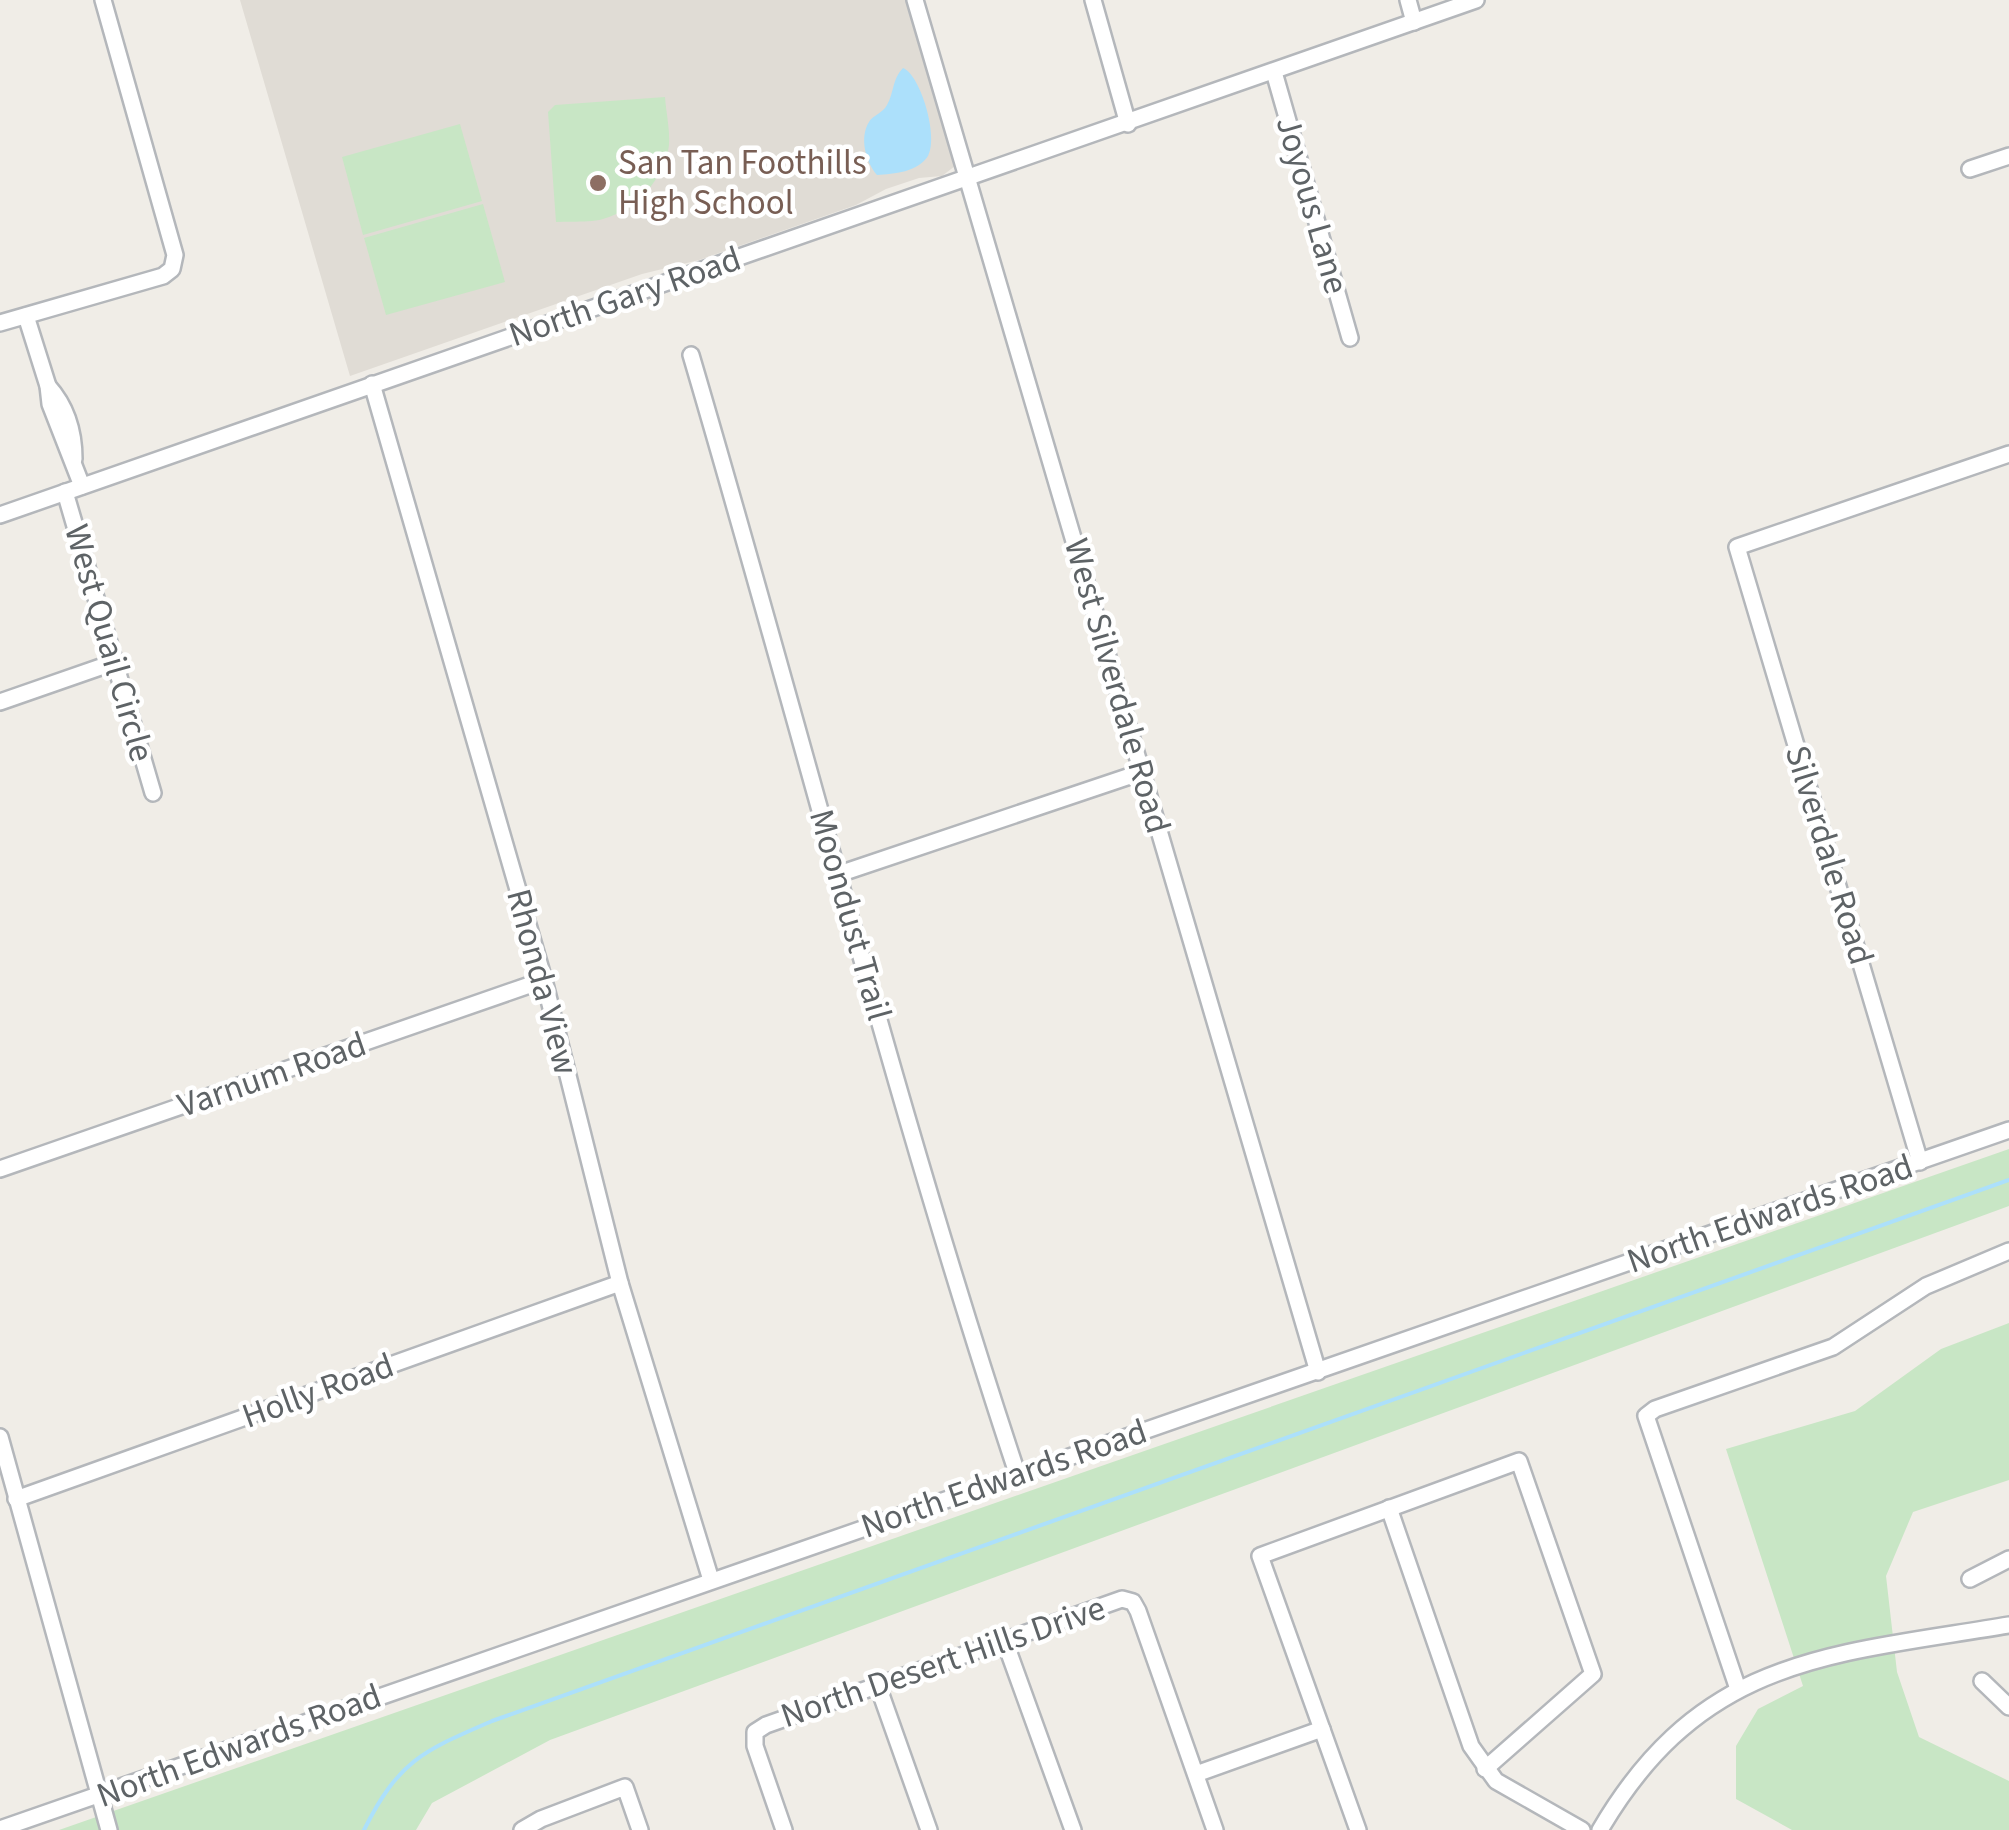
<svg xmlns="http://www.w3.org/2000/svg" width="2009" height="1830" viewBox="0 0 2009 1830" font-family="'Source Sans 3',sans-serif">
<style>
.education{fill:#e0dcd5}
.green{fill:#c8e6c5}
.water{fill:#ace0fb}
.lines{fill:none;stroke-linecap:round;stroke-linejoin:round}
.stream{stroke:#ace0fb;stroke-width:4}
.minor-casing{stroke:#b4b7bb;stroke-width:20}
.minor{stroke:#fff;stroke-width:15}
.education-dot{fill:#8d6e63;stroke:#fff;stroke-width:4}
.labels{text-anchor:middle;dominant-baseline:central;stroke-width:9;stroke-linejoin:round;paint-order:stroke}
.education-label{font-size:35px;fill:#785e54;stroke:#fff;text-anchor:start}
.street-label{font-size:35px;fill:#5e6366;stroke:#fff}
</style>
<rect width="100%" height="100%" fill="#f0ede7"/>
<polygon class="education" points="240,0 906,0 955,166 942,176 919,178 886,189 856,205 699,260 642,274 350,376"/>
<g class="green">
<path d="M 665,97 C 666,112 670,129 669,145 C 665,178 636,210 603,219 C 589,223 571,221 556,222 L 548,112 L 555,105 Z"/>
<polygon points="460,124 482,201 363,235 342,157"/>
<polygon points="483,204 505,282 386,315 364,238"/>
<polygon points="2009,1149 2009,1206 550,1740 432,1803 416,1830 59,1830"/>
<polygon points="2009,1323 2009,1480 1913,1512 1886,1576 1897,1672 1919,1737 2009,1781 2009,1830 1792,1830 1736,1799 1736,1746 1758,1709 1803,1686 1726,1449 1855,1411 1941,1349"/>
</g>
<path class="water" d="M 903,68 C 921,75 939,138 928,156 C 918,172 894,174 877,175 C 866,162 859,138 869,122 C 873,115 883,113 887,105 C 894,93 892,79 903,68 Z"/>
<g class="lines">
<path class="stream" d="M 364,1830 C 399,1760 423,1751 492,1721 L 2009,1180"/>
<defs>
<g id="minor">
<polyline points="915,0 1318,1372"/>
<polyline points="1093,0 1128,124"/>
<polyline points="1408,0 1414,22"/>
<polyline points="1274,72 1350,338"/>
<polyline points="1970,169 2009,156"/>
<polyline points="26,316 48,386 50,404 82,486"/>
<polyline points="0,323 163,276 172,269 175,255 103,0"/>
<path d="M 691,355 C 801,728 895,1105 1017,1473"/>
<polyline points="372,384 544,980 620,1283 711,1580"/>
<path d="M 48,386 C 66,406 74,432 74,459"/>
<polyline points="65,492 153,793"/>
<polyline points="0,515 1476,0"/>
<polyline points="0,702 115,662"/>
<polyline points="839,874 1142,772"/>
<polyline points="1920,1162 1737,547 2009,454"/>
<polyline points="0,1169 544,980"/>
<polyline points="0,1437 109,1830"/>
<polyline points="16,1499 620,1283"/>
<polyline points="1389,1508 1471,1746 1496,1781 1582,1830"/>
<polyline points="1970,1579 2009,1559"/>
<polyline points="1005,1642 1073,1830"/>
<polyline points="1982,1681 2009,1707"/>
<polyline points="878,1686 929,1830"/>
<polyline points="1738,1689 1646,1416 1655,1409 1833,1347 1926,1286 2009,1251"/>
<polyline points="1196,1774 1322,1729"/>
<polyline points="0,1829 2009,1130"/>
<polyline points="522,1830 541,1819 625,1787 640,1830"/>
<polyline points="784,1830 755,1746 755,1732 766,1725 1122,1599 1133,1602 1138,1611 1215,1830"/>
<polyline points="1358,1830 1260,1556 1519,1461 1593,1674 1485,1769"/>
<path d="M 1600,1830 C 1702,1656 1830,1655 2009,1625"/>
</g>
</defs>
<use href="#minor" class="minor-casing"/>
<use href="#minor" class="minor"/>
</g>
<circle class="education-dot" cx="598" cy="183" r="10"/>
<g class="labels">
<g class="education-label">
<text x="618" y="163">San Tan Foothills<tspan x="618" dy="40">High School</tspan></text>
</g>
<g class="street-label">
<text transform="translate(1312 205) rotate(74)">Joyous Lane</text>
<text transform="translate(625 297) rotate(-19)">North Gary Road</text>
<text transform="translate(109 643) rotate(74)">West Quail Circle</text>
<text transform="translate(1117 686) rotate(74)">West Silverdale Road</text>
<text transform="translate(1829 855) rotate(73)">Silverdale Road</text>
<text transform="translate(850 915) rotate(74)">Moondust Trail</text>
<text transform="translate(542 982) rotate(75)">Rhonda View</text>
<text transform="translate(272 1075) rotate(-19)">Varnum Road</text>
<text transform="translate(1770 1214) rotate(-19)">North Edwards Road</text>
<text transform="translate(318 1391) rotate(-20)">Holly Road</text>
<text transform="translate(1004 1479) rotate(-19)">North Edwards Road</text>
<text transform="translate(943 1662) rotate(-19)">North Desert Hills Drive</text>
<text transform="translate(239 1746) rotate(-20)">North Edwards Road</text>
</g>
</g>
</svg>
